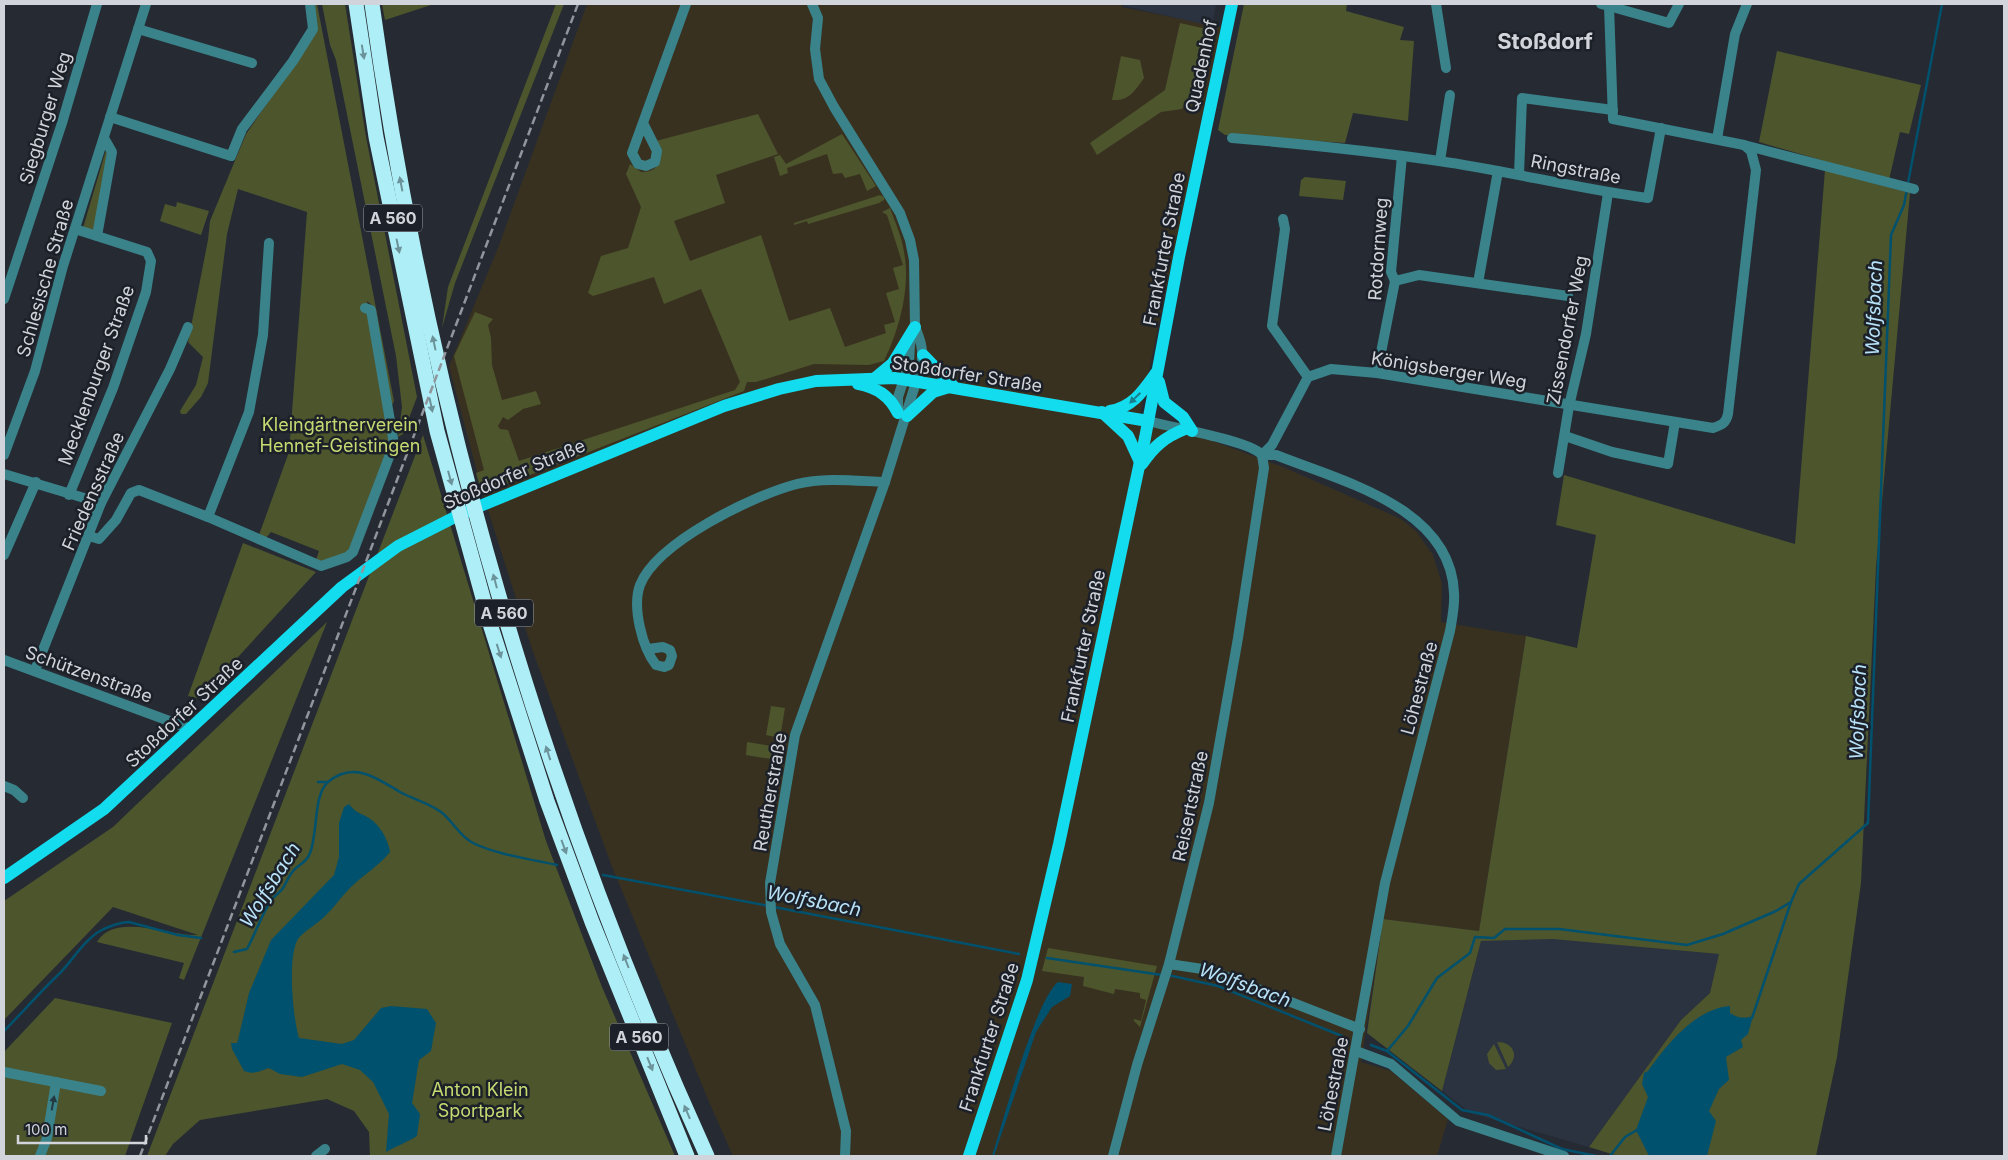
<svg xmlns="http://www.w3.org/2000/svg" width="2008" height="1160" viewBox="0 0 2008 1160" font-family="Inter,sans-serif">
<style>
.industrial{fill:#393120}
.built{fill:#2b3240}
.green{fill:#4d552c}
.water{fill:#00516d}
.lines{fill:none;stroke-linecap:round;stroke-linejoin:round}
.stream{stroke:#00516d;stroke-width:2.5}
.minor{stroke:#3a838b;stroke-width:10}
.major{stroke:#13dcee;stroke-width:12}
.highway{stroke:#aeeef6;stroke-width:15}
.rail{stroke:#91959c;stroke-width:2.5;stroke-dasharray:8 4;stroke-linecap:butt}
.oneway{fill:#6c929a}
.oneway2{fill:#187e8c}
.oneway3{fill:#243a42}
.labels{text-anchor:middle;dominant-baseline:central;stroke-width:5;stroke-linejoin:round;paint-order:stroke}
.shield{fill:#1c2129;stroke:#9b9ea5;stroke-width:1}
.shield-label{font-size:16px;font-weight:bold;fill:#d1d4da}
.street-label{font-size:18px;fill:#d1d4da;stroke:#1c2129}
.park-label{font-size:18px;fill:#c6da71;stroke:#1c2129}
.water-label{font-size:19px;font-style:italic;fill:#b8e2f8;stroke:#1c2129}
.district-label{font-size:22px;font-weight:bold;fill:#d1d4da;stroke:#1c2129}
</style>
<rect width="100%" height="100%" fill="#262b33"/>
<polygon class="industrial" points="587,4 1122,4 1122,7 1221,27 1140,414 1283,467 1401,519 1416,531 1433,555 1442,584 1441,622 1526,636 1479,931 1383,919 1361,1062 1391,1071 1448,1119 1437,1156 733,1156 710,1104 611,864 532,649 482,491 449,366 498,248"/>
<g class="built">
<polygon points="1124,4 1216,4 1212,26 1124,6"/>
<polygon points="1553,938 1720,954 1710,993 1681,1020 1589,1147 1471,1113 1442,1091 1481,941"/>
</g>
<g class="green">
<polygon points="313,4 317,4 394,401 390,409 373,306 367,301 391,441 351,550 324,563 316,560 319,551 271,532 266,538 259,535 289,452 307,212 238,189 227,234 208,383 201,397 186,414 181,414 180,411 196,385 203,357 188,342 208,240 210,221 246,134 316,32"/>
<polygon points="322,4 345,4 366,137 417,397 403,434 398,437 402,407 396,356 336,60 330,45"/>
<polygon points="382,4 434,4 385,20"/>
<polygon points="556,4 564,4 455,283 442,328 448,287"/>
<polygon points="1244,4 1347,4 1346,11 1404,27 1400,40 1414,41 1408,121 1353,113 1345,143 1225,135 1218,130"/>
<path d="M 1180,23 L 1211,30 C 1205,63 1202,80 1182,109 L 1161,112 L 1097,155 L 1090,143 L 1165,90 Z"/>
<polygon points="1777,51 1921,85 1909,134 1900,132 1889,180 1759,142"/>
<path d="M 1121,56 L 1140,60 L 1144,78 C 1134,92 1129,101 1112,100 Z"/>
<path d="M 758,114 L 778,154 L 716,175 L 725,203 L 674,221 L 690,261 L 761,235 L 789,321 L 830,308 L 845,347 L 886,333 L 884,325 L 895,322 L 886,293 L 899,289 L 893,268 L 903,265 L 887,215 L 882,212 L 890,208 C 895,222 902,237 904,252 C 911,287 899,330 884,361 L 869,365 L 814,364 L 756,382 L 747,382 L 744,391 L 482,494 L 476,473 L 484,470 L 454,356 L 475,312 L 493,319 L 488,325 L 491,338 L 492,365 L 502,400 L 536,391 L 541,404 L 523,409 L 508,420 L 503,417 L 498,426 L 500,429 L 508,430 L 519,461 L 735,390 L 740,382 L 701,289 L 664,304 L 654,277 L 593,296 L 588,293 L 601,256 L 628,248 L 641,207 L 626,174 L 630,164 L 641,172 C 661,173 664,155 656,141 Z"/>
<polygon points="842,134 876,186 867,191 860,174 845,178 842,173 833,174 827,154 787,168 788,173 780,176 774,157 780,155 786,164"/>
<polygon points="106,150 109,152 94,231 83,228"/>
<polygon points="1825,170 1910,193 1876,567 1861,883 1837,1057 1816,1156 1618,1156 1589,1147 1681,1020 1710,993 1719,954 1553,939 1481,941 1442,1091 1367,1033 1383,919 1479,931 1526,636 1577,648 1596,535 1556,525 1564,475 1795,544"/>
<polygon points="1305,177 1346,181 1343,200 1299,196 1301,180"/>
<polygon points="880,195 884,197 884,200 879,203 808,224 807,221 794,225 794,223"/>
<polygon points="177,202 209,211 201,235 160,221 165,204 176,207"/>
<polygon points="423,435 546,841 602,987 675,1156 370,1156 369,1132 354,1111 327,1099 200,1120 173,1144 165,1156 147,1156"/>
<polygon points="243,543 316,572 205,693 197,698 188,696"/>
<path d="M 327,622 L 184,980 L 179,978 L 184,963 L 97,942 C 115,911 171,937 198,935 L 113,907 L 4,1020 L 4,901 L 113,827 Z"/>
<polygon points="771,706 785,708 780,738 766,735"/>
<polygon points="747,742 778,747 777,760 746,755"/>
<polygon points="1048,948 1157,966 1140,1027 1134,1021 1134,1019 1141,1021 1146,1000 1140,998 1140,993 1115,989 1114,994 1083,986 1084,977 1042,971"/>
<polygon points="55,998 172,1023 125,1156 4,1156 4,1052"/>
<path d="M 1497,1042 C 1513,1042 1520,1056 1508,1067 Z"/>
<polygon points="1494,1044 1506,1069 1496,1070 1489,1063 1487,1054"/>
</g>
<g class="water">
<path d="M 349,804 C 357,814 359,812 369,818 C 380,825 388,839 390,852 C 379,866 363,875 350,888 C 341,897 334,908 324,917 C 317,924 304,931 298,939 C 287,957 293,1018 299,1038 L 342,1044 L 354,1040 L 381,1008 L 391,1006 L 427,1009 L 436,1023 L 431,1051 L 419,1060 L 412,1103 L 420,1114 L 417,1136 C 406,1143 396,1146 386,1152 L 389,1114 L 373,1082 L 360,1070 L 342,1064 L 302,1077 L 280,1074 L 269,1068 C 259,1071 255,1075 244,1071 L 232,1049 L 231,1043 L 237,1043 L 238,1040 L 249,993 L 271,940 L 334,875 L 339,857 L 339,823 L 344,807 Z"/>
<path d="M 1058,982 L 1072,984 L 1070,996 L 1052,1007 L 1036,1032 L 994,1156 L 992,1156 C 1003,1122 1035,1001 1058,982 Z"/>
<path d="M 1730,1006 L 1730,1013 C 1737,1018 1745,1019 1753,1016 L 1748,1034 L 1741,1040 L 1743,1047 L 1726,1057 L 1729,1080 L 1719,1089 L 1709,1111 L 1716,1121 L 1707,1156 L 1649,1156 L 1636,1130 L 1648,1097 L 1642,1084 L 1644,1073 L 1648,1071 C 1667,1044 1695,1009 1730,1006 Z"/>
</g>
<g class="lines">
<g class="stream">
<polyline points="1908,183 1942,4"/>
<polyline points="318,782 327,782"/>
<polyline points="603,875 769,906"/>
<polyline points="774,907 1019,954"/>
<path d="M 234,952 L 247,949 C 256,933 261,915 272,899 C 276,895 280,892 283,888 C 287,882 289,874 295,869 C 301,863 307,862 310,853 C 318,834 313,795 328,782 C 354,760 378,779 400,792 C 413,799 429,803 441,812 C 453,821 459,836 473,843 C 498,855 530,859 557,865"/>
<polyline points="1047,958 1162,975"/>
<polyline points="1168,975 1218,986 1342,1036"/>
<polyline points="1752,1018 1791,902"/>
<path d="M 4,1031 C 22,1013 39,993 57,976 C 71,963 83,941 100,931 C 107,927 121,922 129,922 L 178,935 L 201,938"/>
<polyline points="1371,1045 1387,1051 1408,1026 1437,978 1470,953 1475,937 1494,938 1505,929 1559,929 1687,945 1723,934 1776,911 1791,902 1799,884 1868,823 1891,235 1904,205 1907,189"/>
<polyline points="1387,1051 1462,1110 1488,1115 1562,1149 1596,1156"/>
<polyline points="1610,1156 1625,1137 1637,1130"/>
</g>
<g class="minor">
<polyline points="812,4 818,18 815,49 819,79 834,107 900,213 910,240 914,260 915,327 910,344 909,364 898,397 898,413"/>
<polyline points="1436,4 1446,68"/>
<polyline points="1601,4 1609,6 1613,119 1744,145 1914,189"/>
<polyline points="1609,6 1669,23 1679,4"/>
<polyline points="138,29 252,63"/>
<polyline points="110,117 231,156 242,129 293,61 313,29 310,4"/>
<polyline points="643,123 657,151 655,162 646,166 638,164 632,153 686,4"/>
<path d="M 1232,138 C 1302,144 1371,151 1439,161 C 1509,171 1578,189 1648,198 L 1661,128"/>
<polyline points="1717,139 1735,34 1747,4"/>
<polyline points="1440,161 1450,95"/>
<polyline points="1519,174 1522,98 1613,110"/>
<polyline points="1283,219 1285,229 1272,326 1308,377"/>
<polyline points="97,236 112,152 104,138"/>
<polyline points="1395,281 1419,275 1568,296"/>
<polyline points="1478,283 1498,171"/>
<polyline points="4,299 62,123 97,4"/>
<polyline points="1377,373 1395,281 1391,272 1402,156"/>
<path d="M 1148,421 C 1169,427 1252,441 1262,455 L 1276,455 C 1341,481 1451,507 1454,593 C 1455,606 1452,619 1450,631 L 1385,883 L 1336,1156"/>
<polyline points="1565,436 1612,452 1668,464 1675,422"/>
<polyline points="4,455 35,371 63,266 146,4"/>
<polyline points="1558,473 1569,406 1586,334 1608,193"/>
<polyline points="4,474 101,503"/>
<polyline points="69,495 113,388 146,292 151,261 147,252 75,229"/>
<polyline points="208,517 249,412 263,335 269,243"/>
<polyline points="89,536 99,539 116,520 131,493 139,490 208,517 321,566 347,557 353,552 394,444 371,310 365,308"/>
<polyline points="4,555 36,482"/>
<path d="M 648,649 L 663,647 L 670,650 L 672,656 L 669,665 L 664,667 L 656,665 C 642,647 632,607 640,585 C 657,542 754,495 797,484 C 825,477 857,481 885,482"/>
<polyline points="4,660 191,729"/>
<polyline points="35,670 101,503 170,369 188,327"/>
<polyline points="4,786 14,790 23,798"/>
<polyline points="1169,964 1209,970 1360,1029"/>
<polyline points="1356,1051 1391,1064 1458,1121 1564,1156"/>
<polyline points="4,1072 101,1091"/>
<polyline points="40,1156 47,1138 56,1082"/>
<polyline points="316,1156 325,1149"/>
<path d="M 845,1156 L 846,1131 L 815,1005 L 780,944 L 771,912 L 770,883 L 795,735 L 885,482 L 921,366 C 924,351 921,341 915,327"/>
<path d="M 1113,1156 L 1137,1065 L 1169,964 L 1209,803 L 1238,638 L 1264,468 L 1262,455 L 1272,445 L 1308,377 L 1331,369 L 1377,373 L 1713,428 C 1722,425 1726,423 1728,414 L 1756,170 L 1751,151 L 1744,145"/>
</g>
<g class="major">
<polyline points="923,355 953,386"/>
<polyline points="875,378 893,363 915,327"/>
<polyline points="1159,382 1164,402 1183,417 1192,431"/>
<path d="M 858,384 C 877,388 889,395 898,413"/>
<path d="M 1110,411 C 1133,407 1143,391 1156,373"/>
<polyline points="1102,412 1128,436 1140,462"/>
<polyline points="907,416 933,392 949,387"/>
<path d="M 1142,464 C 1154,446 1165,437 1185,429"/>
<polyline points="4,878 104,809 342,587 398,546 463,513 724,406 779,389 816,381 895,378 1148,421"/>
<polyline points="969,1156 1027,980 1059,844 1145,438 1179,257 1232,4"/>
</g>
<g class="highway">
<polyline points="356,4 376,137 437,431 491,627 547,801 592,922 687,1156"/>
<path d="M 372,4 C 427,401 541,791 707,1156"/>
</g>
<polyline class="rail" points="140,1156 578,4"/>
</g>
<defs><path id="oneway-solid" d="M-6-.8H1V-3.2L6.5 0L1 3.2V.8H-6Z" transform="scale(1.25)"/></defs>
<g class="oneway">
<use href="#oneway-solid" transform="translate(363 52) rotate(81)"/>
<use href="#oneway-solid" transform="translate(401 184) rotate(-101)"/>
<use href="#oneway-solid" transform="translate(398 246) rotate(78)"/>
<use href="#oneway-solid" transform="translate(434 343) rotate(-102)"/>
<use href="#oneway-solid" transform="translate(431 405) rotate(78)"/>
<use href="#oneway-solid" transform="translate(450 478) rotate(75)"/>
<use href="#oneway-solid" transform="translate(495 581) rotate(-105)"/>
<use href="#oneway-solid" transform="translate(499 651) rotate(72)"/>
<use href="#oneway-solid" transform="translate(548 753) rotate(-108)"/>
<use href="#oneway-solid" transform="translate(564 847) rotate(70)"/>
<use href="#oneway-solid" transform="translate(626 961) rotate(-111)"/>
<use href="#oneway-solid" transform="translate(650 1064) rotate(68)"/>
<use href="#oneway-solid" transform="translate(687 1112) rotate(-113)"/>
</g>
<use class="oneway2" href="#oneway-solid" transform="translate(1135 398) rotate(136)"/>
<use class="oneway3" href="#oneway-solid" transform="translate(53 1103) rotate(-80)"/>
<g class="labels">
<g class="shield">
<rect x="364" y="204.5" width="58" height="27" rx="4"/>
<rect x="475" y="599.5" width="58" height="27" rx="4"/>
<rect x="610" y="1023.5" width="58" height="27" rx="4"/>
</g>
<g class="shield-label">
<text x="393" y="218">A 560</text>
<text x="504" y="613">A 560</text>
<text x="639" y="1037">A 560</text>
</g>
<g class="street-label">
<text transform="translate(1201 66) rotate(-78)">Quadenhof</text>
<text transform="translate(45 118) rotate(-73)">Siegburger Weg</text>
<text transform="translate(1576 169) rotate(11)">Ringstraße</text>
<text transform="translate(1164 249) rotate(-79)">Frankfurter Straße</text>
<text transform="translate(1378 249) rotate(-86)">Rotdornweg</text>
<text transform="translate(45 278) rotate(-74)">Schlesische Straße</text>
<text transform="translate(1567 330) rotate(-79)">Zissendorfer Weg</text>
<text transform="translate(1449 370) rotate(9)">Königsberger Weg</text>
<text transform="translate(967 374) rotate(9)">Stoßdorfer Straße</text>
<text transform="translate(96 375) rotate(-70)">Mecklenburger Straße</text>
<text transform="translate(514 474) rotate(-23)">Stoßdorfer Straße</text>
<text transform="translate(93 491) rotate(-66)">Friedensstraße</text>
<text transform="translate(1083 646) rotate(-78)">Frankfurter Straße</text>
<text transform="translate(89 674) rotate(20)">Schützenstraße</text>
<text transform="translate(1419 688) rotate(-75)">Löhestraße</text>
<text transform="translate(184 712) rotate(-43)">Stoßdorfer Straße</text>
<text transform="translate(770 792) rotate(-80)">Reutherstraße</text>
<text transform="translate(1190 806) rotate(-78)">Reisertstraße</text>
<text transform="translate(989 1037) rotate(-72)">Frankfurter Straße</text>
<text transform="translate(1333 1084) rotate(-79)">Löhestraße</text>
</g>
<g class="park-label">
<text x="340" y="424">Kleingärtnerverein<tspan x="340" dy="21">Hennef-Geistingen</tspan></text>
<text x="480" y="1089">Anton Klein<tspan x="480" dy="21">Sportpark</tspan></text>
</g>
<g class="water-label">
<text transform="translate(1874 308) rotate(-88)">Wolfsbach</text>
<text transform="translate(1858 712) rotate(-88)">Wolfsbach</text>
<text transform="translate(270 885) rotate(-58)">Wolfsbach</text>
<text transform="translate(814 901) rotate(11)">Wolfsbach</text>
<text transform="translate(1245 985) rotate(20)">Wolfsbach</text>
</g>
<g class="district-label">
<text x="1545" y="41">Stoßdorf</text>
</g>
</g>
<rect width="2008" height="1160" fill="none" stroke="#d1d4da" stroke-width="10"/>
<path d="M18 1135v8h128v-8" fill="none" stroke="#d1d4da" stroke-width="2.5"/>
<text x="25" y="1135" font-size="15" fill="#d1d4da" stroke="#1c2129" stroke-width="4" paint-order="stroke">100 m</text>
</svg>
